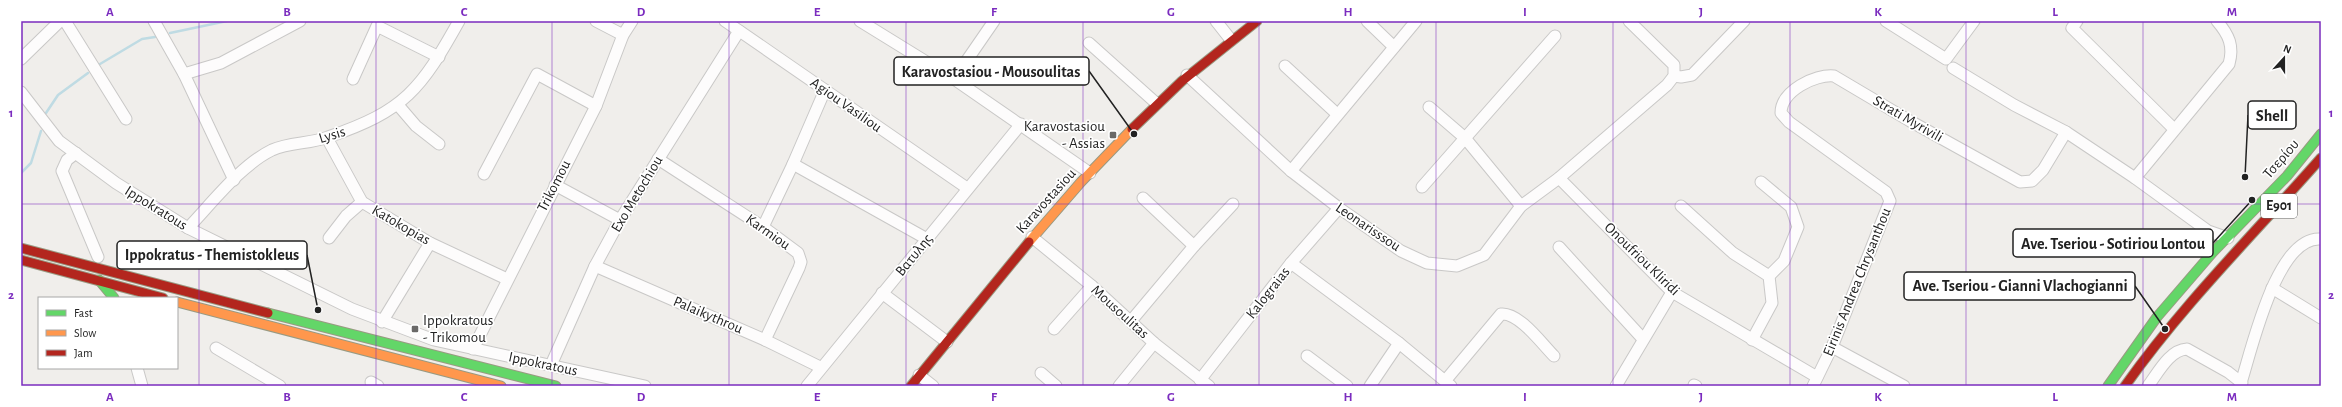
<svg xmlns="http://www.w3.org/2000/svg" width="2342" height="407" viewBox="0 0 2342 407" font-family="'Alegreya Sans',sans-serif">
<style>
.lines{fill:none;stroke-linecap:round;stroke-linejoin:round}
.stream{stroke:#bfdbe3;stroke-width:2.5}
.street-casing{stroke:#c9c8c7;stroke-width:13}
.fast-casing{stroke:#999a82;stroke-width:11}
.slow-casing{stroke:#999a82;stroke-width:11}
.jam-casing{stroke:#999a82;stroke-width:11}
.street{stroke:#fdfcfc;stroke-width:11}
.fast{stroke:#63d668;stroke-width:9}
.slow{stroke:#ff974d;stroke-width:9}
.jam{stroke:#b3261e;stroke-width:9}
.grid{fill:none;stroke:#7b2cbf;stroke-width:1;stroke-opacity:0.55}
.poi-dot{fill:#6a6968;stroke:#fff;stroke-width:1.5}
.labels{text-anchor:middle;dominant-baseline:central;stroke-width:3.5;stroke-linejoin:round;paint-order:stroke}
.shield{fill:#fff;stroke:#646464;stroke-width:1}
.shield-label{font-size:14px;font-weight:bold;fill:#222}
.street-label{font-size:15px;fill:#222;stroke:#fff}
.poi-label{font-size:15px;fill:#222;stroke:#fff;text-anchor:end}
.leader{fill:none;stroke:#222;stroke-width:1.5}
.callout-dot{fill:#222;stroke:#fff;stroke-width:1.5}
.callout{fill:#fff;stroke:#222;stroke-width:1.5}
.callout-label{font-size:16px;text-anchor:middle;font-weight:bold;fill:#222}
.neatline{fill:none;stroke:#7b2cbf;stroke-width:1.5}
.grid-label{font-size:13px;text-anchor:middle;font-weight:bold;fill:#7b2cbf}
</style>
<rect width="100%" height="100%" fill="#f0eeeb"/>
<g class="lines">
<g class="stream">
<polyline points="170,33 227,21"/>
<polyline points="100,64 142,39 155,37"/>
<polyline points="46,113 58,95 88,73"/>
<polyline points="21,173 31,163 41,131"/>
</g>
<defs>
<g id="street">
<polyline points="65,21 126,119"/>
<polyline points="154,21 184,74 234,180"/>
<polyline points="596,21 623,35"/>
<polyline points="725,21 967,188"/>
<polyline points="860,21 954,79 1090,173"/>
<polyline points="1216,21 1231,40"/>
<polyline points="1367,21 1394,47"/>
<polyline points="1886,21 1946,59 1974,21"/>
<polyline points="2077,21 2072,28 2174,129"/>
<polyline points="1089,43 1156,103"/>
<polyline points="21,59 60,21"/>
<polyline points="1285,66 1337,114"/>
<polyline points="1953,68 2014,105 2066,132 2135,178 2208,231 2228,238"/>
<polyline points="184,74 221,63 300,21"/>
<polyline points="1187,75 1291,171 1339,208 1401,251 1427,263 1457,266 1484,255 1521,206 1559,178 1667,85 1674,76 1674,65 1629,21"/>
<polyline points="1674,76 1681,77 1692,75 1744,21"/>
<polyline points="353,79 377,26 439,57"/>
<polyline points="954,79 994,21"/>
<polyline points="21,92 59,141 116,183 188,228 352,309 434,340 645,386"/>
<polyline points="398,105 416,126 439,144"/>
<polyline points="1429,107 1465,138 1521,206"/>
<polyline points="327,138 362,202 430,243 507,279"/>
<polyline points="76,153 67,160 62,171 98,257"/>
<polyline points="658,159 763,227 798,253 801,262 799,268 765,340"/>
<polyline points="793,164 927,239"/>
<polyline points="1291,171 1416,21"/>
<polyline points="484,174 537,74 596,106"/>
<polyline points="1559,178 1672,292 1817,377"/>
<path d="M 2135,178 L 2229,64 C 2234,46 2229,35 2217,21"/>
<polyline points="1761,182 1791,207 1798,227 1784,261 1769,276"/>
<polyline points="555,185 620,220"/>
<polyline points="1422,187 1555,36"/>
<polyline points="1143,198 1194,246"/>
<polyline points="1681,206 1733,253 1769,276 1772,303 1752,340"/>
<polyline points="763,227 793,164 825,90"/>
<path d="M 188,228 C 212,203 241,165 272,150 C 290,142 310,144 328,137 C 405,111 421,89 459,21"/>
<polyline points="1032,237 1092,286 1154,343 1209,386"/>
<polyline points="329,238 346,216 362,202"/>
<polyline points="1559,247 1643,339"/>
<polyline points="1291,263 1399,343 1451,386"/>
<polyline points="595,266 765,340 820,367"/>
<polyline points="2272,288 2321,318"/>
<polyline points="882,293 947,342"/>
<polyline points="1131,321 1194,246 1233,204"/>
<polyline points="382,322 430,243"/>
<polyline points="1054,329 1092,286"/>
<polyline points="1832,347 1904,386"/>
<polyline points="216,348 280,386"/>
<polyline points="473,349 596,106 623,35 632,21"/>
<polyline points="1307,356 1347,386"/>
<polyline points="551,365 595,266 620,220 739,31"/>
<polyline points="137,368 142,386"/>
<polyline points="1041,373 1056,386"/>
<polyline points="919,375 933,386"/>
<polyline points="1200,380 1291,263 1339,208"/>
<path d="M 1445,381 L 1501,314 C 1519,312 1542,344 1554,356"/>
<polyline points="371,382 378,386"/>
<polyline points="1694,385 1696,386"/>
<polyline points="807,386 1021,124"/>
<polyline points="1119,386 1154,343"/>
<polyline points="1370,386 1399,343"/>
<polyline points="1616,386 1672,292"/>
<path d="M 1813,386 L 1832,347 L 1890,201 L 1886,192 L 1789,122 L 1781,113 C 1781,91 1815,74 1834,76 L 1910,121 L 2020,182 L 2032,181 L 2043,170 L 2066,132"/>
<path d="M 2148,386 C 2158,373 2169,350 2187,349 L 2228,372 L 2242,383"/>
<path d="M 2240,386 C 2251,353 2276,235 2321,239"/>
</g>
<g id="fast">
<polyline points="99,280 114,298"/>
<polyline points="268,313 556,386"/>
<polyline points="2108,386 2157,317 2213,252 2287,176 2321,134"/>
</g>
<g id="slow">
<polyline points="1029,242 1081,182 1132,129"/>
<polyline points="177,302 501,386"/>
</g>
<g id="jam">
<polyline points="1132,129 1182,81 1257,21"/>
<polyline points="21,248 268,313"/>
<polyline points="21,260 163,298"/>
<polyline points="911,386 1029,242"/>
<path d="M 2125,386 C 2183,304 2255,233 2321,158"/>
</g>
</defs>
<use href="#street" class="street-casing"/>
<use href="#fast" class="fast-casing"/>
<use href="#slow" class="slow-casing"/>
<use href="#jam" class="jam-casing"/>
<use href="#street" class="street"/>
<use href="#fast" class="fast"/>
<use href="#slow" class="slow"/>
<use href="#jam" class="jam"/>
</g>
<path class="grid" d="M 199,21 L 199,386M 376,21 L 376,386M 552,21 L 552,386M 729,21 L 729,386M 906,21 L 906,386M 1083,21 L 1083,386M 1259,21 L 1259,386M 1436,21 L 1436,386M 1613,21 L 1613,386M 1790,21 L 1790,386M 1966,21 L 1966,386M 2143,21 L 2143,386M 21,204 L 2321,204"/>
<g class="poi-dot">
<rect x="1109" y="131" width="8" height="8" rx="2"/>
<rect x="411" y="325" width="8" height="8" rx="2"/>
</g>
<g class="labels">
<rect class="shield" x="2261" y="194" width="36" height="24" rx="3"/>
<g class="shield-label">
<text x="2279" y="206">E901</text>
</g>
<g class="street-label">
<text transform="translate(846 105) rotate(35)">Agiou Vasiliou</text>
<text transform="translate(1908 119) rotate(30)">Strati Myrivili</text>
<text transform="translate(332 135) rotate(-17)">Lysis</text>
<text transform="translate(2281 159) rotate(-49)">Τσερίου</text>
<text transform="translate(554 186) rotate(-63)">Trikomou</text>
<text transform="translate(637 194) rotate(-59)">Exo Metochiou</text>
<text transform="translate(1046 201) rotate(-48)">Karavostasiou</text>
<text transform="translate(156 208) rotate(32)">Ippokratous</text>
<text transform="translate(401 225) rotate(30)">Katokopias</text>
<text transform="translate(1368 227) rotate(34)">Leonarisssou</text>
<text transform="translate(768 232) rotate(35)">Karmiou</text>
<text transform="translate(914 255) rotate(-51)">Βατυλης</text>
<text transform="translate(1642 259) rotate(44)">Onoufriou Kliridi</text>
<text transform="translate(1857 282) rotate(-68)">Eirinis Andrea Chrysanthou</text>
<text transform="translate(1268 293) rotate(-52)">Kalograias</text>
<text transform="translate(1120 312) rotate(42)">Mousoulitas</text>
<text transform="translate(708 315) rotate(23)">Palaikythrou</text>
<text transform="translate(543 364) rotate(12)">Ippokratous</text>
</g>
<g class="poi-label">
<text x="1105" y="126">Karavostasiou<tspan x="1105" dy="17">- Assias</tspan></text>
<text x="423" y="320" text-anchor="start">Ippokratous<tspan x="423" dy="17">- Trikomou</tspan></text>
</g>
</g>
<path class="leader" d="M1134 134L1089 71M2245 177L2248 115M2252 200L2213 243M318 310L307 255M2165 329L2135 286"/>
<g class="callout-dot">
<circle cx="1134" cy="134" r="4"/>
<circle cx="2245" cy="177" r="4"/>
<circle cx="2252" cy="200" r="4"/>
<circle cx="318" cy="310" r="4"/>
<circle cx="2165" cy="329" r="4"/>
</g>
<g class="callout">
<rect x="894" y="57" width="195" height="28" rx="4"/>
<rect x="2248" y="101" width="48" height="28" rx="4"/>
<rect x="2013" y="229" width="200" height="28" rx="4"/>
<rect x="117" y="241" width="190" height="28" rx="4"/>
<rect x="1904" y="272" width="231" height="28" rx="4"/>
</g>
<g class="callout-label">
<text x="991" y="77">Karavostasiou - Mousoulitas</text>
<text x="2272" y="121">Shell</text>
<text x="2113" y="249">Ave. Tseriou - Sotiriou Lontou</text>
<text x="212" y="260">Ippokratus - Themistokleus</text>
<text x="2020" y="291">Ave. Tseriou - Gianni Vlachogianni</text>
</g>
<rect width="2342" height="407" fill="none" stroke="#ffffff" stroke-width="44"/>
<rect x="38" y="297" width="140" height="72" fill="#ffffff" stroke="#a7a7a7"/>
<rect x="46" y="310" width="20" height="6" fill="#63d668" stroke="#a7a7a7"/>
<text x="74" y="317" font-size="12" fill="#222222">Fast</text>
<rect x="46" y="330" width="20" height="6" fill="#ff974d" stroke="#a7a7a7"/>
<text x="74" y="337" font-size="12" fill="#222222">Slow</text>
<rect x="46" y="350" width="20" height="6" fill="#b3261e" stroke="#a7a7a7"/>
<text x="74" y="357" font-size="12" fill="#222222">Jam</text>
<g transform="translate(2284 58) rotate(21)" stroke="#ffffff" stroke-width="3" paint-order="stroke">
<path d="M0-3L7 15L0 10L-7 15Z" fill="#222222"/>
<text y="-6" font-size="11" font-weight="bold" text-anchor="middle" fill="#222222">N</text>
</g>
<rect x="22" y="22" width="2298" height="363" class="neatline"/>
<g class="grid-label">
<text x="110" y="16">A</text>
<text x="287" y="16">B</text>
<text x="464" y="16">C</text>
<text x="641" y="16">D</text>
<text x="817" y="16">E</text>
<text x="994" y="16">F</text>
<text x="1171" y="16">G</text>
<text x="1348" y="16">H</text>
<text x="1525" y="16">I</text>
<text x="1701" y="16">J</text>
<text x="1878" y="16">K</text>
<text x="2055" y="16">L</text>
<text x="2232" y="16">M</text>
<text x="11" y="117">1</text>
<text x="2331" y="117">1</text>
<text x="11" y="299">2</text>
<text x="2331" y="299">2</text>
<text x="110" y="401">A</text>
<text x="287" y="401">B</text>
<text x="464" y="401">C</text>
<text x="641" y="401">D</text>
<text x="817" y="401">E</text>
<text x="994" y="401">F</text>
<text x="1171" y="401">G</text>
<text x="1348" y="401">H</text>
<text x="1525" y="401">I</text>
<text x="1701" y="401">J</text>
<text x="1878" y="401">K</text>
<text x="2055" y="401">L</text>
<text x="2232" y="401">M</text>
</g>
</svg>
